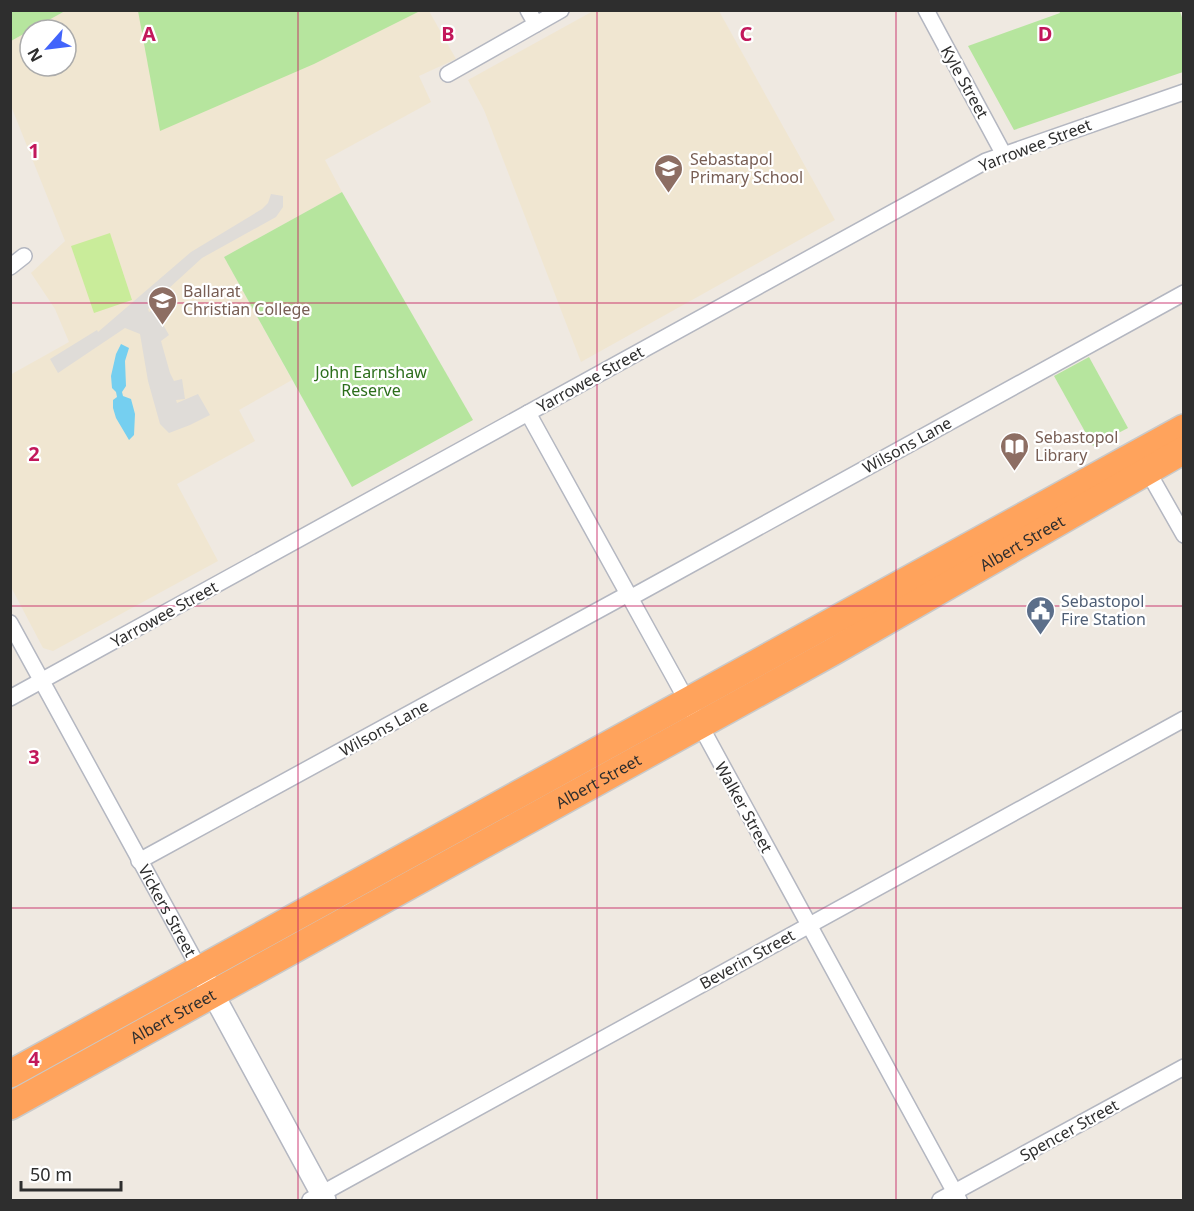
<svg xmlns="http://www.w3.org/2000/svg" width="1194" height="1211" viewBox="0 0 1194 1211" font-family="'Noto Sans',sans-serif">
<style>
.education{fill:#f0e6d1;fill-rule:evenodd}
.green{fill:#b6e59e}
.pitch{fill:#c9ec9a}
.plaza{fill:#dfdcd8}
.water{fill:#75cff0}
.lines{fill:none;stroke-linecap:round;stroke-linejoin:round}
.street-casing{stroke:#b4b7c1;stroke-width:18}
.secondary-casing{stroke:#b4b7c1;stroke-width:24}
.highway-casing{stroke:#c9c9c9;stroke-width:30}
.street{stroke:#fff;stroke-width:15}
.secondary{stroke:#fff;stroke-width:21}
.highway{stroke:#ffa35c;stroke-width:27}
.grid{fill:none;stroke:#c2185b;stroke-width:1.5;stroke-opacity:0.55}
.labels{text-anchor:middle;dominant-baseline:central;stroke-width:4.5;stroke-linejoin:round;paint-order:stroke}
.street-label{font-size:16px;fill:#2e2e2e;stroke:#fff}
.education-label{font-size:16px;fill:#785e54;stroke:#fff;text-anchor:start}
.park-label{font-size:16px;fill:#2c6e1b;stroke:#fff}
.service-label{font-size:16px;fill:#4e5e75;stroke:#fff;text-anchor:start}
.grid-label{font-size:20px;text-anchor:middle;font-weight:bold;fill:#c2185b;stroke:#fff;stroke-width:4.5;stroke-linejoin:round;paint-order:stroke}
</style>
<rect width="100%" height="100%" fill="#efe9e1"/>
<g class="education">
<polygon points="595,10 719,11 835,220 581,362 484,110 468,80"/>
<path d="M 65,11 L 429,11 L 456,59 L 419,76 L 431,102 L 325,160 L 342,192 L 224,257 L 292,380 L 239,410 L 255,441 L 177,484 L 218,561 L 53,651 L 43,648 L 11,587 L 10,375 L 69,342 L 55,309 L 31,273 L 65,241 L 11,106 L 11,41 ZM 30,30 L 66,30 L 66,66 L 30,66 Z"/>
</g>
<g class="green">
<polygon points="11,10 65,10 65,11 11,41"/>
<polygon points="138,11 420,11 314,64 160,131"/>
<polygon points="1059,11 1180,11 1183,21 1183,72 1014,130 968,46 1060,13"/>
<polygon points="342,192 473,420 352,487 224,257"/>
<polygon points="1089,357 1128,428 1093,446 1054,376"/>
</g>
<polygon class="pitch" points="110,233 132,300 94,313 71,246"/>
<polygon class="plaza" points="271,194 283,196 283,207 276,217 202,258 156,300 157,304 148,309 149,312 154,309 169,335 161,341 170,373 174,381 182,379 185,399 176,400 177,403 198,394 210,415 190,425 169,433 160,424 148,381 140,334 125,328 58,373 50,359 97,330 98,332 191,252 262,209 268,203"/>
<polygon class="water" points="121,344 129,348 125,361 126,386 122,392 123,396 131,399 135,414 134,435 129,440 116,418 113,408 113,400 117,397 116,392 112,388 111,376 116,354"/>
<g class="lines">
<defs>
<g id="street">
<polyline points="528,10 536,24"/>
<polyline points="926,10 1003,153"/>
<polyline points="448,74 561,10"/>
<polyline points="10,267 24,256"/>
<polyline points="528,413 675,679 959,1200"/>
<polyline points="1147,470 1184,535"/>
<polyline points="630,598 1184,293"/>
<path id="s1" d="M 10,623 L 200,970"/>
<polyline points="10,698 986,161 1184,92"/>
<polyline points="139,861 628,594"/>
<polyline points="310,1200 1184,719"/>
<polyline points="940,1200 1184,1067"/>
</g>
<polyline id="secondary" points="206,981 325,1200"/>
<g id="highway">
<polyline points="10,1074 1184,428"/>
<path id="s2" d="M 10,1106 L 834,651 L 1184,450"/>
</g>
</defs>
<use href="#street" class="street-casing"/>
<use href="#secondary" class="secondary-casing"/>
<use href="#highway" class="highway-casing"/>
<use href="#street" class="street"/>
<use href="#secondary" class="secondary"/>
<use href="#highway" class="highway"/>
</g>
<path class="grid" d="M 298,10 L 298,1200M 597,10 L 597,1200M 896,10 L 896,1200M 10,303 L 1184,303M 10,606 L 1184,606M 10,908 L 1184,908"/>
<defs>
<symbol id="school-pin" viewBox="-11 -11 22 30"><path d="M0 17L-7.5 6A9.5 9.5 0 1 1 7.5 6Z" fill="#8d6e63" stroke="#fff"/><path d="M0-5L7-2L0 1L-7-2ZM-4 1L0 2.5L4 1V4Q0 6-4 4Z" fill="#fff"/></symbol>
<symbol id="library-pin" viewBox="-11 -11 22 30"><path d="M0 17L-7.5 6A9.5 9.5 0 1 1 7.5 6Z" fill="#8d6e63" stroke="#fff"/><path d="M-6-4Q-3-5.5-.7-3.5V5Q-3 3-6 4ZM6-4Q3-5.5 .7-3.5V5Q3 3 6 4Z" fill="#fff"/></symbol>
<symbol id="civic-pin" viewBox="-11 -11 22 30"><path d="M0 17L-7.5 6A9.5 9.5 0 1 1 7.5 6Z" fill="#5c6f8a" stroke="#fff"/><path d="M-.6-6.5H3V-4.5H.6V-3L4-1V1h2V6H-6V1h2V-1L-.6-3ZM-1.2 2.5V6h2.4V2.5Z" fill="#fff"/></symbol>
</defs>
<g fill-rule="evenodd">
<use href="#school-pin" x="652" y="152" width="33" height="45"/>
<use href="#school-pin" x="146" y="284" width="33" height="45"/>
<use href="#library-pin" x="998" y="430" width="33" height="45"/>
<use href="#civic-pin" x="1024" y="594" width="33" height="45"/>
</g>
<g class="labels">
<g class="street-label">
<text transform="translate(965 82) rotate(61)">Kyle Street</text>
<text transform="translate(1035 145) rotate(-21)">Yarrowee Street</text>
<text transform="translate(590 379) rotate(-29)">Yarrowee Street</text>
<text transform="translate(907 445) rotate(-29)">Wilsons Lane</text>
<text stroke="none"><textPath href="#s2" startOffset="1158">Albert Street</textPath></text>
<text transform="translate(164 614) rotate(-29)">Yarrowee Street</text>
<text transform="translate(384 728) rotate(-29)">Wilsons Lane</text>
<text stroke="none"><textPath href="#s2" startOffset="672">Albert Street</textPath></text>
<text transform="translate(744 807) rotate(61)">Walker Street</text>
<text stroke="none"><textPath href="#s1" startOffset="328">Vickers Street</textPath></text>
<text transform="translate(747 959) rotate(-29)">Beverin Street</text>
<text stroke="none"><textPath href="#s2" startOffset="186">Albert Street</textPath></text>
<text transform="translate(1069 1130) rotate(-29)">Spencer Street</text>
</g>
<g class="education-label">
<text x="690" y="159">Sebastapol<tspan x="690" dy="18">Primary School</tspan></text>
<text x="183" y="291">Ballarat<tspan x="183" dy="18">Christian College</tspan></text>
<text x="1035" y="437">Sebastopol<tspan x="1035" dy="18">Library</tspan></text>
</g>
<g class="park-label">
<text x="371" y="372">John Earnshaw<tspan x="371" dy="18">Reserve</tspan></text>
</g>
<g class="service-label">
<text x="1061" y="601">Sebastopol<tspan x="1061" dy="18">Fire Station</tspan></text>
</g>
</g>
<g class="grid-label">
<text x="149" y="41">A</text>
<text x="448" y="41">B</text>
<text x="746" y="41">C</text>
<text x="1045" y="41">D</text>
<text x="34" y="158">1</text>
<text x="34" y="461">2</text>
<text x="34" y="764">3</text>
<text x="34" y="1066">4</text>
</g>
<rect width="1194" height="1211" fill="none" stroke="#2e2e2e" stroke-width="24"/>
<g transform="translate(48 48) rotate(242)"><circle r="28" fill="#ffffff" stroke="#ababab" stroke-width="1.5"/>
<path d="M0-4.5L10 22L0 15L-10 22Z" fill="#4264fb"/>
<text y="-9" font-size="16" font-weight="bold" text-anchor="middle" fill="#2e2e2e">N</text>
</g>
<path d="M21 1181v9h100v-9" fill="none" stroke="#2e2e2e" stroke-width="3"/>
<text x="30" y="1181" font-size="18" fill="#2e2e2e" stroke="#ffffff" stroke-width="4.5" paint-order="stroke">50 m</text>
</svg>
